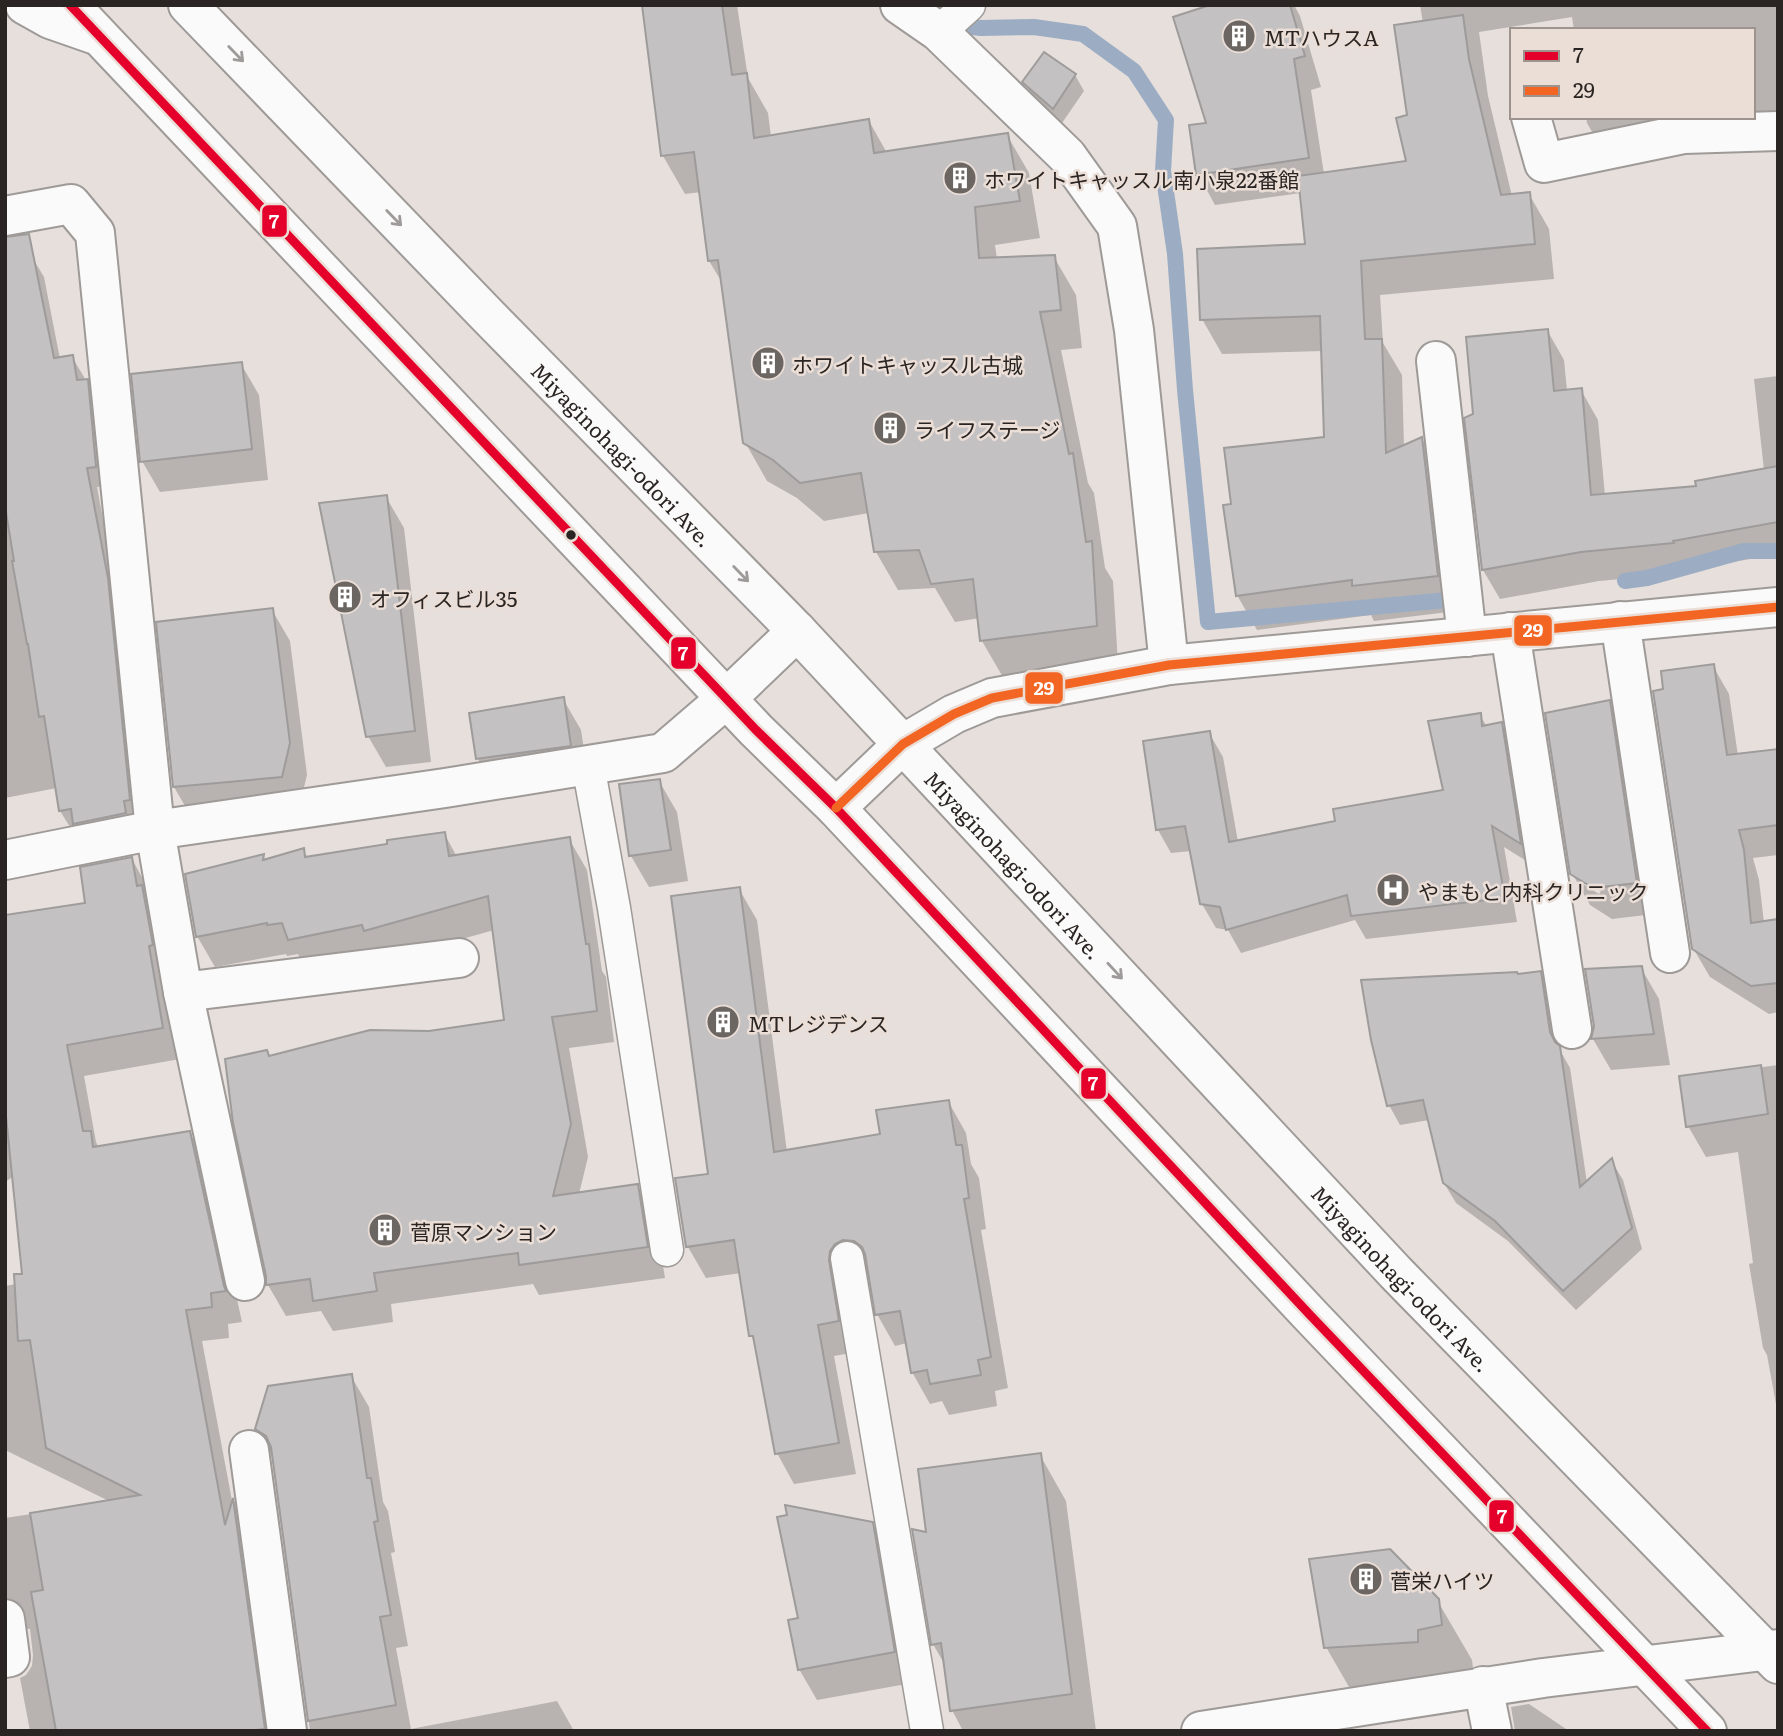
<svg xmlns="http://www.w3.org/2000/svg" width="1783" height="1736" viewBox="0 0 1783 1736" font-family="Literata,'Noto Sans JP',serif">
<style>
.shadow{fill:#0003;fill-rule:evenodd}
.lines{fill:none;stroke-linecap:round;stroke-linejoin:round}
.stream{stroke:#9cadc3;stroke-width:16}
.building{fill:#c4c1c2;stroke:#9e9b9b;stroke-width:2}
.service-casing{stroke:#9e9a97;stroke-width:35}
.minor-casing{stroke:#9e9a97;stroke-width:42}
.tertiary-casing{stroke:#9e9a97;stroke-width:42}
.service{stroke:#fbfafa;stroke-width:32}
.minor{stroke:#fbfafa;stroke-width:38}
.tertiary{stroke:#fbfafa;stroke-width:38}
.bus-1-casing{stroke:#ebded7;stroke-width:14}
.bus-2-casing{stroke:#ebded7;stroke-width:14}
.bus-1{stroke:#e4002b;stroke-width:9}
.bus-2{stroke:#f26522;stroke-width:9}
.oneway{stroke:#9d9a99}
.bus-dot{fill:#2a2522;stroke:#ebded7;stroke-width:2.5}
.labels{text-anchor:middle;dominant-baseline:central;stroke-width:5;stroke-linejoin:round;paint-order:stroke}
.poi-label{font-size:21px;fill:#2a2522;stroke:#ebded7;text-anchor:start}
.street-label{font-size:21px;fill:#2a2522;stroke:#ebded7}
.line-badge{stroke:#ebded7;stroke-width:2.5}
.badge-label{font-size:19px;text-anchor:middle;font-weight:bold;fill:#fff}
</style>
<rect width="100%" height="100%" fill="#e6dfdc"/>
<g class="shadow">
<polygon points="642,5 737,5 748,78 768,113 771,137 869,121 887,153 1007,135 1029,173 1040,238 995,245 997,259 1054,257 1076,295 1082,348 1061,350 1088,483 1094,493 1105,568 1113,581 1118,664 1004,679 982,641 980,618 955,622 935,588 898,590 876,552 869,513 824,521 797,498 767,481 745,442 723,284 709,261 701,192 685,194 663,156"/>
<polygon points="1216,5 1294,5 1300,16 1321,87 1311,90 1324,174 1408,163 1409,117 1423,23 1420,5 1778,5 1778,114 1607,158 1587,123 1586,117 1753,117 1753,30 1574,30 1572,17 1479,32 1488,96 1512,196 1529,194 1549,229 1554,279 1380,295 1383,343 1402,375 1404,447 1422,439 1442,473 1457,611 1374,621 1371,615 1257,630 1237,595 1326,439 1323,351 1222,354 1202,319 1307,246 1301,193 1215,205 1198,174 1208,124"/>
<polygon points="1044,54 1075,75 1084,91 1062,123 1033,97 1024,82"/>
<polygon points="5,249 32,257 44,277 60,359 72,357 84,377 85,381 87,381 98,401 107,486 97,487 118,600 140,820 72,830 60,811 57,788 5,798"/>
<polygon points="1547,330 1564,360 1567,391 1581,390 1598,420 1605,496 1698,488 1764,470 1754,379 1778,376 1778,554 1689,570 1689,573 1599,581 1500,599 1483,570 1475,415"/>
<polygon points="241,364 259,395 268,480 160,492 142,461"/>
<polygon points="386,497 404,528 431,762 386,767 368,736"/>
<polygon points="272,610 290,641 307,775 299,808 192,818 174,787"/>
<polygon points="1713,666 1729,694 1738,756 1778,751 1778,855 1753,858 1759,880 1764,923 1778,921 1778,1012 1769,1014 1710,977 1693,948 1665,690"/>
<polygon points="563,699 581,730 588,776 496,790 478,759 471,714"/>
<path d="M 1609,702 L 1627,733 L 1654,914 L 1612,919 L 1590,905 L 1572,873 ZM 1583,880 L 1601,891 L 1599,894 L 1583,884 Z"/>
<polygon points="1480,715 1487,727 1501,724 1515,748 1533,865 1504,847 1517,922 1366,939 1355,920 1241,953 1228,930 1216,928 1202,904 1191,851 1171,853 1158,830 1209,733 1223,757 1238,842 1337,822 1445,792"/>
<polygon points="659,781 677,812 688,881 649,887 631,856"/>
<polygon points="444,833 457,857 569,839 587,870 602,971 606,977 614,1042 569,1048 588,1157 579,1194 637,1185 655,1217 665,1278 539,1295 533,1284 391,1304 393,1322 333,1331 321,1311 286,1316 268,1285 429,1033 506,1021 494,930 384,961 307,970 298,954 287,956 286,954 215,967 197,936 263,856 266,861 303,850 308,858 389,845"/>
<polygon points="132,859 149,890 180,1059 84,1076 96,1142 99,1148 189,1132 207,1164 242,1322 228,1324 229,1338 202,1341 233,1506 234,1502 250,1531 278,1731 30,1731 20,1678 26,1675 32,1666 33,1655 30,1629 20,1628 5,1638 5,1518 111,1502 5,1450 5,1286 16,1284 24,1276 14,1176 5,1182 5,916 87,905"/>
<polygon points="739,889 757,920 787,1152 882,1135 948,1101 966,1133 971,1164 979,1178 986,1229 981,1230 1008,1388 995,1391 997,1406 949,1415 942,1401 930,1404 912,1372 907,1343 895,1346 877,1314 870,1271 862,1271 856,1352 834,1356 856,1474 794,1484 777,1453 756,1344 751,1336 741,1273 706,1278 688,1247 710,1175"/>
<polygon points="1641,968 1659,999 1670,1065 1611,1070 1593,1039"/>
<polygon points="1540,973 1551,993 1561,1052 1570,1068 1587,1183 1611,1160 1623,1180 1642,1249 1576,1310 1508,1241 1456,1203 1444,1183 1429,1120 1400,1125 1389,1105 1518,976"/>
<polygon points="1778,1065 1778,1415 1767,1355 1763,1348 1749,1264 1753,1263 1738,1152 1706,1157 1688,1126 1681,1078"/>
<polygon points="351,1376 369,1407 383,1502 388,1511 395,1552 391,1553 408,1646 396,1648 411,1729 557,1701 574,1731 310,1731 274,1459 257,1429"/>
<polygon points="1040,1455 1066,1501 1096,1731 963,1731 952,1710 946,1667 933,1644 928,1534"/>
<polygon points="872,1523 890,1555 912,1683 817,1700 799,1669 800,1620"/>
<polygon points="1437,1600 1472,1660 1475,1684 1360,1706 1326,1647"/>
<polygon points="1529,1704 1569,1731 1515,1731 1511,1707"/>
</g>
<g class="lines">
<g class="stream">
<polyline points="938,5 956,25 981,28 1034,27 1083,34 1134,71 1166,120 1163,171 1175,254 1185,390 1208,622 1448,600"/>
<polyline points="1625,581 1647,578 1744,551 1778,551"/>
</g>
</g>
<g class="building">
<polygon points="642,5 722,5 732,75 747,73 754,138 869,119 874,153 1008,133 1020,201 975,207 979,258 1055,255 1061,310 1040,312 1069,454 1073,453 1086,542 1092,541 1097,626 980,641 973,579 931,584 919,550 874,552 861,473 800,483 773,460 743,443 718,260 708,261 694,152 661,156"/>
<polygon points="1210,5 1290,5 1305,56 1294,59 1309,158 1196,175 1189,125 1206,123 1173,17"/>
<polygon points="1463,15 1469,59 1501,195 1530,192 1535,244 1361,261 1365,339 1382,339 1386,453 1422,437 1438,576 1352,586 1352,580 1236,596 1223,505 1231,504 1224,448 1324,437 1320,316 1200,320 1197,249 1305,244 1298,176 1406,161 1396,118 1407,115 1394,25"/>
<polygon points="1044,52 1076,74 1053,109 1022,82"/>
<polygon points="29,234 54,358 73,355 77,380 88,379 96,467 87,468 108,578 130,800 124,801 126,813 73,824 71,809 59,811 44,716 39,717 28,644 27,644 12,561 14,561 5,506 5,237"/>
<polygon points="1548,329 1554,391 1582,388 1591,495 1696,486 1695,481 1778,466 1778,522 1673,541 1674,543 1581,552 1482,570 1464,418 1473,414 1466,337"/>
<polygon points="242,362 252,449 140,462 131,374"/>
<polygon points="387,495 415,731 366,737 319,503"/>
<polygon points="273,608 290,743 282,777 173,787 156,622"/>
<polygon points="1714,664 1727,755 1778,749 1778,825 1739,830 1744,850 1751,923 1778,919 1778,983 1751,986 1692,949 1653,691 1663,689 1661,671"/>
<polygon points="564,697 571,746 476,759 469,713"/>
<polygon points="1610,700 1637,883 1593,888 1570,874 1545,713"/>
<polygon points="1481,713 1482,726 1502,722 1521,844 1492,826 1505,898 1351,916 1347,895 1226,930 1220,907 1200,904 1185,826 1156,830 1143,741 1210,731 1229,842 1335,821 1333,809 1443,790 1428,721"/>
<polygon points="660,779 671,850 629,856 619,784"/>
<polygon points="445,832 449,856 570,837 586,944 589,944 597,1011 552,1017 571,1124 553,1196 638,1184 648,1247 519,1265 518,1253 374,1273 377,1291 313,1301 310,1279 266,1285 266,1276 233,1123 225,1059 267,1050 269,1056 370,1030 429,1031 504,1020 488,896 364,931 362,925 288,940 282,923 267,925 267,923 196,937 185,874 264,854 263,860 304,848 305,857 387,844 387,840"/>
<polygon points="132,857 137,886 142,885 153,945 149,946 163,1028 67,1045 83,1131 91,1131 93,1147 190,1131 224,1286 226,1291 211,1293 212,1307 186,1310 225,1525 233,1498 265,1729 256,1730 56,1731 31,1592 43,1590 30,1513 140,1495 46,1448 30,1340 18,1341 14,1274 22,1274 5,1106 5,915 85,903 80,867"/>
<polygon points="740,887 774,1152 880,1134 876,1110 949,1100 956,1145 962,1145 969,1198 964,1199 991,1357 978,1360 981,1375 930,1384 927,1370 911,1373 900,1311 875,1315 865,1254 862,1247 854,1241 843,1240 835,1244 830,1251 829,1260 839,1321 818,1325 839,1443 775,1454 753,1336 749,1336 734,1240 686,1247 675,1178 708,1174 671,896"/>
<polygon points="1642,966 1654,1034 1591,1039 1594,1026 1585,969"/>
<polygon points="1541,971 1550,1032 1555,1042 1560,1046 1580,1187 1612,1158 1632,1228 1563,1291 1495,1221 1443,1183 1423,1100 1387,1106 1371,1040 1361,980 1517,972 1518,974"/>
<polygon points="1761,1065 1768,1114 1686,1127 1679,1076"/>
<polygon points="352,1374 367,1478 371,1478 378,1521 374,1522 391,1615 380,1617 396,1705 308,1721 271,1447 266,1436 255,1429 268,1386"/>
<polygon points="1041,1453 1072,1694 950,1711 941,1643 931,1645 912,1529 926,1532 918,1469"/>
<polygon points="785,1505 873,1522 895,1652 798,1670 788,1620 798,1618 777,1517 787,1515"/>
<polygon points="1390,1549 1439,1599 1442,1625 1418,1630 1418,1642 1324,1648 1309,1559"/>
</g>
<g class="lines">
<defs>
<g id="service">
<polyline points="939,32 969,5"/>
<polyline points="588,765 614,908 667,1250"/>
<polyline points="847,1258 927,1731"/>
</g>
<g id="minor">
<polyline points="900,5 939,32 1067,156 1117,226 1134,330 1169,665"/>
<polyline points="1531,117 1544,163 1684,134 1778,131"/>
<polyline points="5,216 71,204 95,233 155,830 183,992 245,1281"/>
<polyline points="1436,361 1467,637"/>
<polyline points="1620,621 1670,953"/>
<polyline points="1510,632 1572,1029"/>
<polyline points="836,808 903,744 954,714 992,698 1169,665 1778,607"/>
<polyline points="5,860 155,830 445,788 663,753 727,698 797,631"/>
<polyline points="183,992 459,958"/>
<polyline points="249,1450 287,1731"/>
<polyline points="5,1619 10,1657 5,1658"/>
<polyline points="1483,1686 1492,1731"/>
<polyline points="1201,1731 1543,1678 1778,1649"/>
</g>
<g id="tertiary">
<polyline points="25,5 50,19 93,34"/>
<polyline points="70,5 756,730 836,808 1311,1316 1707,1731"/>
<path id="s1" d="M 188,5 L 487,315 L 797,631 L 1396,1273 L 1778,1664"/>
</g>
</defs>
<use href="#service" class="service-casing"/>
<use href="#minor" class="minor-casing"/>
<use href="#tertiary" class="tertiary-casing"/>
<use href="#service" class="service"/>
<use href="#minor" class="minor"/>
<use href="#tertiary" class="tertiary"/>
<defs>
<polyline id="bus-1" points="70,5 756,730 836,808 1311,1316 1707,1731"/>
<polyline id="bus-2" points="836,808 903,744 954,714 992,698 1169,665 1778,607"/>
</defs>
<use href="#bus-1" class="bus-1-casing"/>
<use href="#bus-2" class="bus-2-casing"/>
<use href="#bus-1" class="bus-1"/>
<use href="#bus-2" class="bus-2"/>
</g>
<defs><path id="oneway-shaft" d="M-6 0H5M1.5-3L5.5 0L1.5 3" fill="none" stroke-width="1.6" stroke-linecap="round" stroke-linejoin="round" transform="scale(1.75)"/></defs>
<g class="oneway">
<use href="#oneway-shaft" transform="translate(236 54) rotate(46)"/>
<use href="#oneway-shaft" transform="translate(394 218) rotate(46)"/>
<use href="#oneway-shaft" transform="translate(741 574) rotate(46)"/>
<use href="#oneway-shaft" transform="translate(1115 971) rotate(47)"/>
</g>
<defs>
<symbol id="building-disc" viewBox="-11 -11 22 22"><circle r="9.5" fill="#6c6663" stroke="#ebded7"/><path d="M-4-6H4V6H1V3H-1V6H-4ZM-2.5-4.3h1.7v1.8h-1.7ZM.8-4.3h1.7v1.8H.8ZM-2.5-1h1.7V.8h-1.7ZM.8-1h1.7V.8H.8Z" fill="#fff"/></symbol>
<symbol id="hospital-disc" viewBox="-11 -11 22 22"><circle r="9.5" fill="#6c6663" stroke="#ebded7"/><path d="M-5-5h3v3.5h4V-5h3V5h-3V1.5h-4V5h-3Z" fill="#fff"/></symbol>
</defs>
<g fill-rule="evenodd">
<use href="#building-disc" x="1220" y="17" width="38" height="38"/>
<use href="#building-disc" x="941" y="159" width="38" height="38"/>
<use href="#building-disc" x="749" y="344" width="38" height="38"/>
<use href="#building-disc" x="871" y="409" width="38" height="38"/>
<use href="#building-disc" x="326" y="578" width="38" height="38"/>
<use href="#hospital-disc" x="1374" y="871" width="38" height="38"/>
<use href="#building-disc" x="704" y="1003" width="38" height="38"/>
<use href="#building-disc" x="366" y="1211" width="38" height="38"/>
<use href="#building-disc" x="1347" y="1560" width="38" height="38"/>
</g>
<circle class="bus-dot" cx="571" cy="535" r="6"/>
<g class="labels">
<g class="poi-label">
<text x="1264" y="36">MTハウスA</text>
<text x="984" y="178">ホワイトキャッスル南小泉22番館</text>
<text x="792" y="363">ホワイトキャッスル古城</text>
<text x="914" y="428">ライフステージ</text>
<text x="370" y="597">オフィスビル35</text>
<text x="1418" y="890">やまもと内科クリニック</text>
<text x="748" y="1022">MTレジデンス</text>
<text x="410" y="1230">菅原マンション</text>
<text x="1390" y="1579">菅栄ハイツ</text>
</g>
<g class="street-label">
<text stroke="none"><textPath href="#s1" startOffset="625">Miyaginohagi-odori Ave.</textPath></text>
<text stroke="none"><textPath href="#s1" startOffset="1192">Miyaginohagi-odori Ave.</textPath></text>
<text stroke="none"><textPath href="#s1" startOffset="1759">Miyaginohagi-odori Ave.</textPath></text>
</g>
</g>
<g class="line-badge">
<rect x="261" y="204" width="27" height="34" rx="7" fill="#e4002b"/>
<rect x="1513" y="614" width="40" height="33" rx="7" fill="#f26522"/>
<rect x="670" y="636" width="27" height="34" rx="7" fill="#e4002b"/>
<rect x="1024" y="671" width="40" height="34" rx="7" fill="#f26522"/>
<rect x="1080" y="1067" width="27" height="33" rx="7" fill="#e4002b"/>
<rect x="1488" y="1499" width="27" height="34" rx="7" fill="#e4002b"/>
</g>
<g class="badge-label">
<text x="274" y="228">7</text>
<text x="1533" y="637">29</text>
<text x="683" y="660">7</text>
<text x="1044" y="695">29</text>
<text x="1093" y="1090">7</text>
<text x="1502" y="1523">7</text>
</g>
<rect width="1783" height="1736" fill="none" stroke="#2a2522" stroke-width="14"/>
<rect x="1510" y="28" width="245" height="91" fill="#ebded7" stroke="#9e948f" stroke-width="2"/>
<rect x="1524" y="51" width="35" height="10" fill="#e4002b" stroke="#9e948f" stroke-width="2"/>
<text x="1573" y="63" font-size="21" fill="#2a2522">7</text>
<rect x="1524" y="86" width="35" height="10" fill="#f26522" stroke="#9e948f" stroke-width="2"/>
<text x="1573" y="98" font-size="21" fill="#2a2522">29</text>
</svg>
